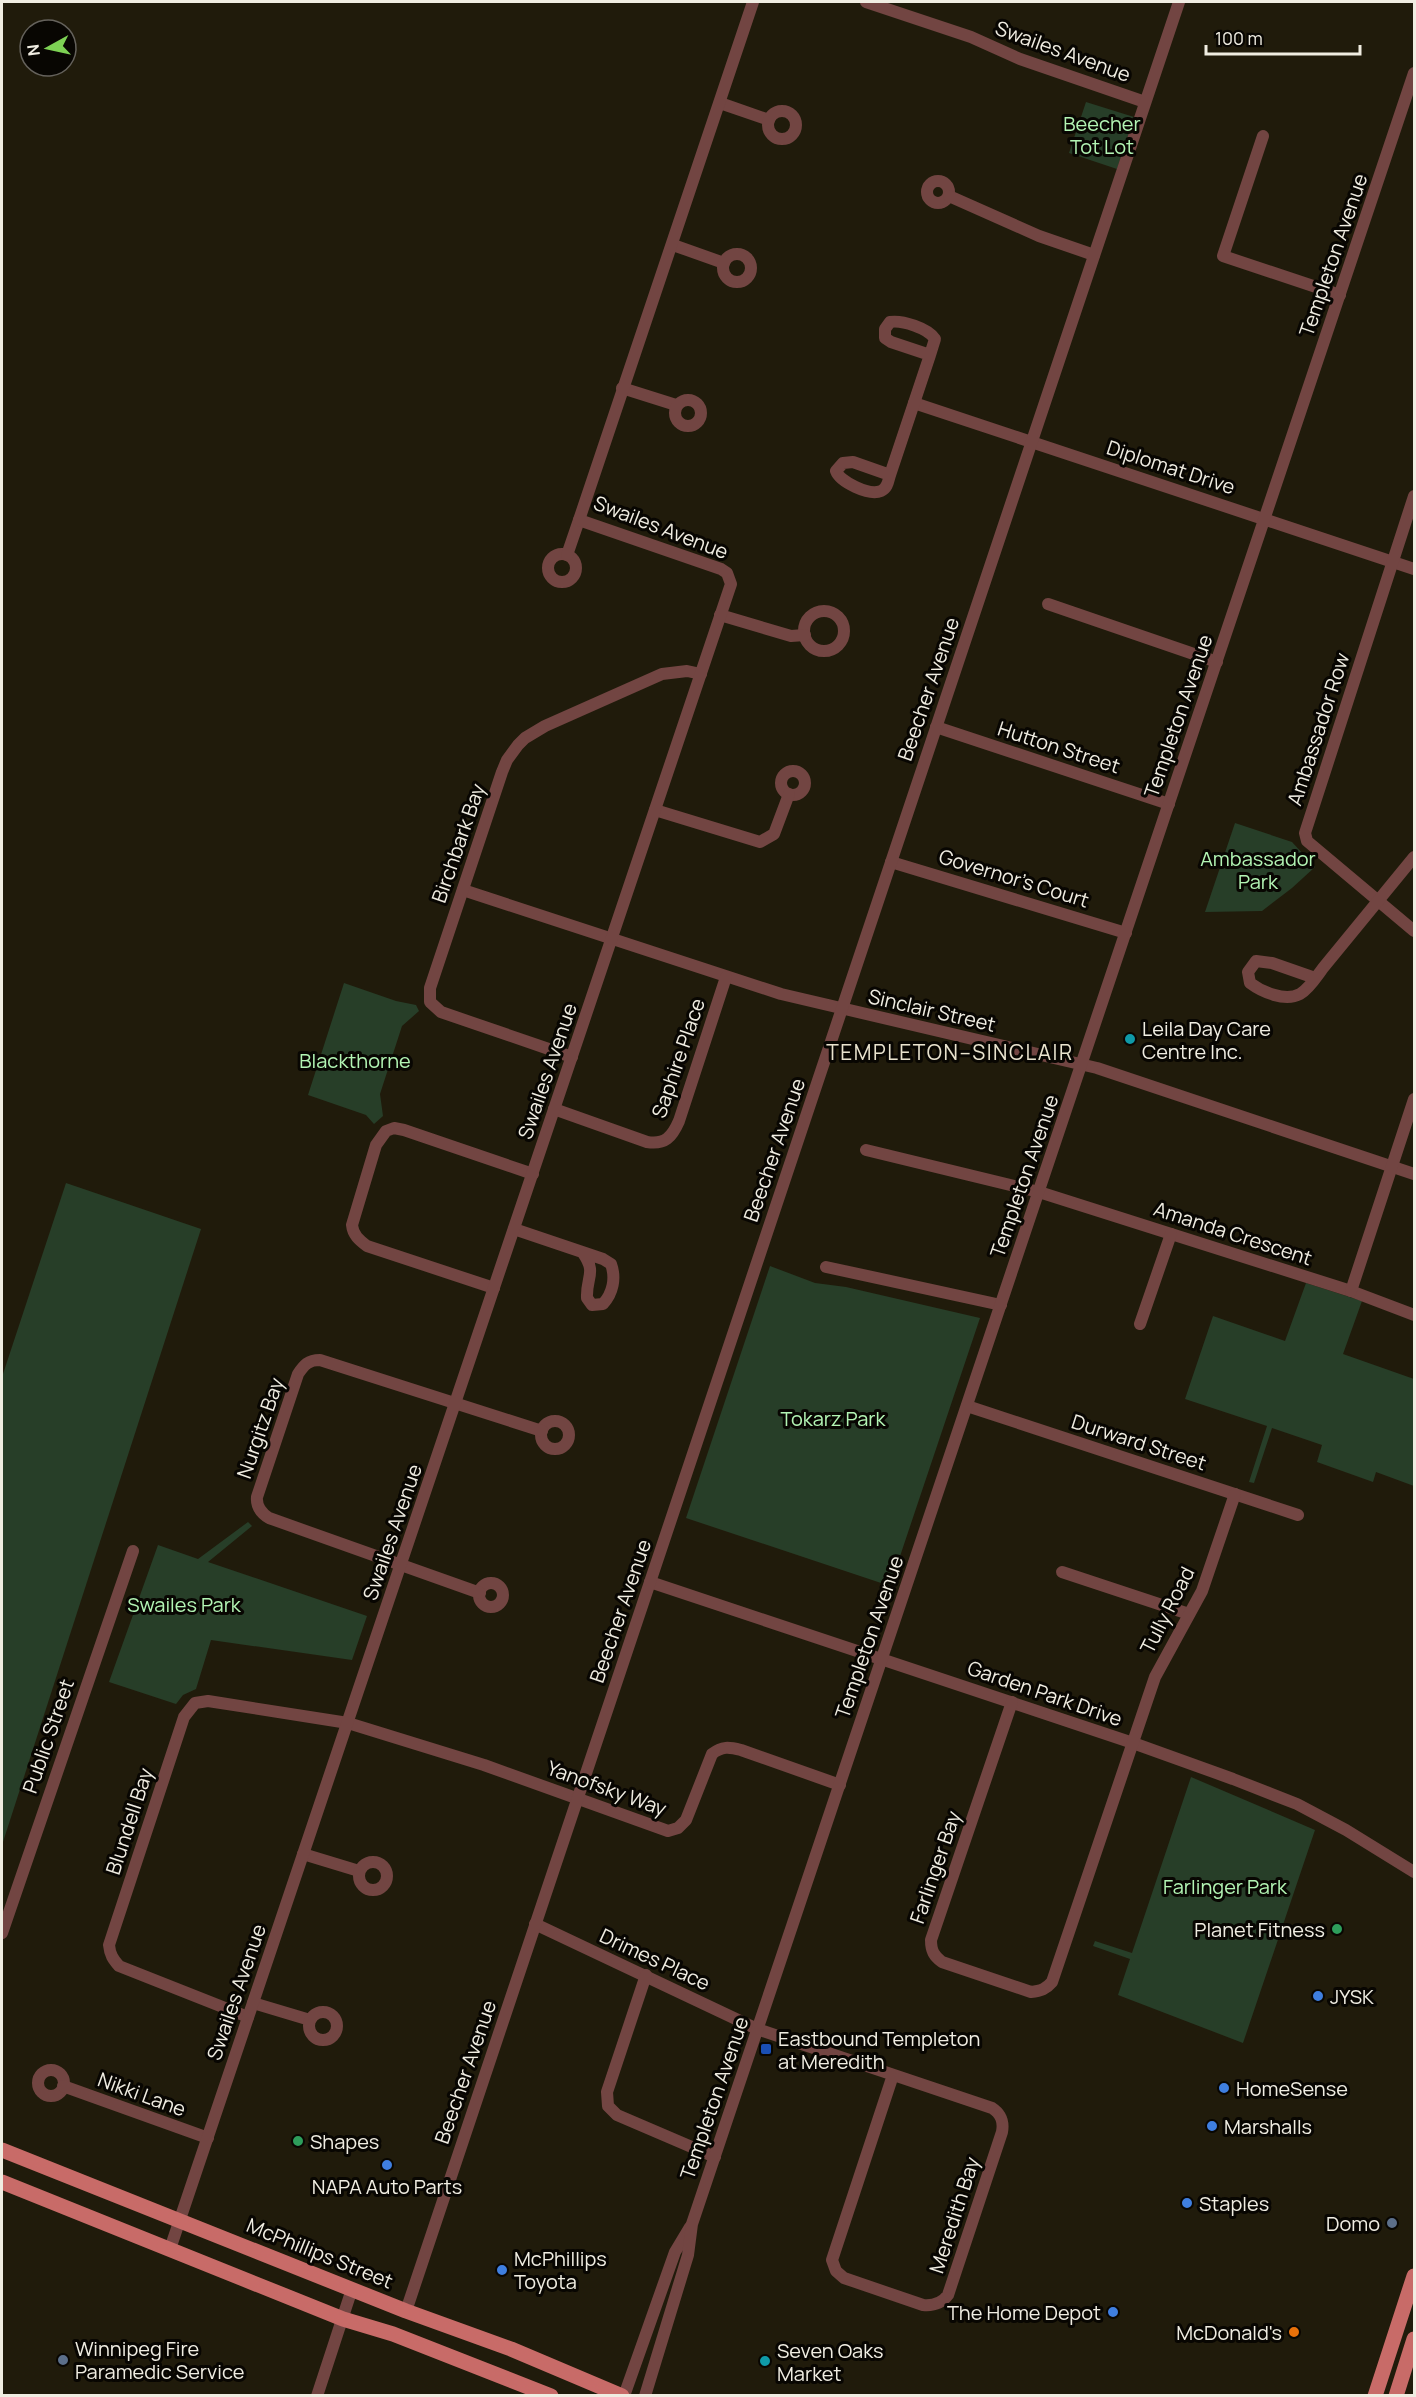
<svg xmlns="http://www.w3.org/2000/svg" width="1416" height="2397" viewBox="0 0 1416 2397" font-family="Manrope,sans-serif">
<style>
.green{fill:#273e28}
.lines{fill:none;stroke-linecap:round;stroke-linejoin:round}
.minor{stroke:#724542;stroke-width:12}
.major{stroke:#c86b68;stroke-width:15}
.culture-dot{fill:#0f9aa8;stroke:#080602;stroke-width:2}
.leisure-dot{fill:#2e9e5b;stroke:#080602;stroke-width:2}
.shop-dot{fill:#3f7fe0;stroke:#080602;stroke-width:2}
.transit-dot{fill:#1a4fb4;stroke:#080602;stroke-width:2}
.service-dot{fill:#5c6f8a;stroke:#080602;stroke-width:2}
.food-dot{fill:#e8710a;stroke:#080602;stroke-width:2}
.labels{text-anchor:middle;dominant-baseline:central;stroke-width:6;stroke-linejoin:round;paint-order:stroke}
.street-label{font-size:20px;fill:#f0ede2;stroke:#080602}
.park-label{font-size:20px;fill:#b3f5b4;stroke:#080602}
.poi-label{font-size:20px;fill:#f0ede2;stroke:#080602;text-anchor:start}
.neighbourhood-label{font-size:21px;letter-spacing:1.5px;fill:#e9e3ce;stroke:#080602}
</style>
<rect width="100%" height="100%" fill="#201b0b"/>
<g class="green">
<polygon points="1086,102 1134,117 1117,169 1069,153"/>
<polygon points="1235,823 1292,842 1315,867 1292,888 1262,911 1205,912"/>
<polygon points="344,983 396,1001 416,1005 419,1011 402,1026 380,1094 383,1116 374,1124 366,1115 308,1095"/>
<polygon points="66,1183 201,1229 2,1845 2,1377"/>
<polygon points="770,1266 815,1283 846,1287 980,1318 890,1586 686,1518"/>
<polygon points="1306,1283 1362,1301 1343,1354 1414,1379 1414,1486 1376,1472 1373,1482 1317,1462 1322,1445 1272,1428 1254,1483 1249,1482 1267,1426 1185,1399 1213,1316 1285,1341"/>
<polygon points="248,1522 252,1526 208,1562 367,1616 352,1660 211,1640 196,1689 183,1695 176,1704 109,1682 158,1545 198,1559"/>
<polygon points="1191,1777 1315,1830 1243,2043 1118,1995 1130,1959 1093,1946 1095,1941 1132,1953"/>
</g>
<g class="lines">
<g class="minor">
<polyline points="866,2 971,37 1020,59 1145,102"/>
<polyline points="720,103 769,120"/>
<circle cx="782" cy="125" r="14"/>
<polyline points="1263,136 1223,256 1340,295"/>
<circle cx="938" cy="192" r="11"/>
<polyline points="949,196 1039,236 1094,255"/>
<polyline points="673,245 724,263"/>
<circle cx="737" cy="268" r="14"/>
<polyline points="622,388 676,405"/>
<circle cx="688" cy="413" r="13"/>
<polyline points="914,403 1414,569"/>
<path d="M 890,475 L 853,462 L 843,463 L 836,471 C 840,482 869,496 881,491 C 888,488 888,481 890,475 L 930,355 L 935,339 C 928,328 902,320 890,322 L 885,329 L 885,338 L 891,342 L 930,355"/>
<polyline points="1414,496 1305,833 1307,841 1414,931"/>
<circle cx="562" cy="568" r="14"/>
<polyline points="567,555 579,520"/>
<polyline points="1048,604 1217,662"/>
<circle cx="824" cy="631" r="20"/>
<polyline points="720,615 791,636 805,635"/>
<polyline points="936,727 1169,804"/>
<circle cx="793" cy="783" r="12"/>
<polyline points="655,810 760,842 774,834 789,794"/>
<polyline points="891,862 1126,933"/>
<polyline points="463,890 781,994 1097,1068 1414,1174"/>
<path d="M 1315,978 L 1272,963 L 1256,961 L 1248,972 L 1250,983 C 1262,992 1285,1002 1300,994 C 1309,989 1317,976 1323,968 L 1414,857"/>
<polyline points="572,1057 441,1012 430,1002 430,988 502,772 507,760 518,745 525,738 545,726 662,674 687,671 701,674"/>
<path d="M 554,1109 L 647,1142 C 665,1145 672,1137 679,1121 L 726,977"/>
<polyline points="866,1150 1039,1192 1351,1291 1414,1315"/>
<path d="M 514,1229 L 603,1259 L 611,1264 C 616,1278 613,1293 603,1304 L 592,1305 L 587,1298 C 586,1277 597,1273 583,1253"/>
<polyline points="826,1267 1001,1305"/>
<path d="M 494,1288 L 367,1246 C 359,1240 353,1235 352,1225 L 376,1145 L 386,1131 L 394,1128 L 404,1130 L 533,1174"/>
<polyline points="1351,1291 1414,1099"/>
<polyline points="1140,1324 1171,1234"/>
<polyline points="967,1406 1298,1515"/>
<circle cx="555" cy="1435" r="14"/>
<polyline points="1062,1572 1189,1614"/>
<polyline points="650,1582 1133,1743 1233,1779 1297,1804 1346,1830 1414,1872"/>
<circle cx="491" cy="1595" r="12"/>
<path d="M 480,1593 L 269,1518 C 261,1513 256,1507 257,1497 L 298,1374 C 304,1365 308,1360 320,1360 L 542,1431"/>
<path d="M 1012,1702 L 931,1940 C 931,1951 934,1956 942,1962 L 1031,1992 C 1041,1991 1046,1989 1052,1982 L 1155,1677 L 1202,1591 L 1235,1494"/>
<polyline points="303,1854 359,1871"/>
<circle cx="373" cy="1876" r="14"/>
<path d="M 535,1924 L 757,2029 L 992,2108 C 1001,2114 1004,2121 1002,2132 L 948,2295 C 942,2303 934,2306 923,2305 L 844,2278 L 836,2271 L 832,2260 L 893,2075"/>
<polyline points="2,1933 133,1551"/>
<polyline points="646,1975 607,2092 608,2106 617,2115 715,2157"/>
<polyline points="253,2003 310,2020"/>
<circle cx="323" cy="2026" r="14"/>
<path d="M 248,2017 L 119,1966 C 113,1959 110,1955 109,1945 L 184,1717 L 195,1703 L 208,1701 L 348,1723 L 484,1765 L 668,1831 L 678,1828 L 686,1820 L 712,1754 C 722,1746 729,1747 741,1750 L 840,1785"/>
<circle cx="51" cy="2083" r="13"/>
<polyline points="63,2086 208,2138"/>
<polyline points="170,2249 731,584 727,573 721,569 579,520 753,2"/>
<polyline points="406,2311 1179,2"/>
<polyline points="317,2396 352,2289"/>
<polyline points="624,2396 675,2252 690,2227"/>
<polyline points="645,2396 688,2255 692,2224 1414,73"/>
</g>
<g class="major">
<polyline points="2,2150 406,2311 511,2349 622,2396"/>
<polyline points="2,2182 343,2319 393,2334 551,2396"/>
<polyline points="1375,2396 1414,2276"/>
<polyline points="1396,2396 1414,2339"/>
</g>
</g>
<g class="culture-dot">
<circle cx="1130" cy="1039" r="6"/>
<circle cx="765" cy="2361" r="6"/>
</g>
<g class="leisure-dot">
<circle cx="1337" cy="1929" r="6"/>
<circle cx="298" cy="2141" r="6"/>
</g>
<g class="shop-dot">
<circle cx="1318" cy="1996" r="6"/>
<circle cx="1224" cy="2088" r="6"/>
<circle cx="1212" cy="2126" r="6"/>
<circle cx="387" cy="2165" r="6"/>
<circle cx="1187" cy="2203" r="6"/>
<circle cx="502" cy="2270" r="6"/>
<circle cx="1113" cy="2312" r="6"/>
</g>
<rect class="transit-dot" x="760" y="2043" width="12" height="12" rx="3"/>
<g class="service-dot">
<circle cx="1392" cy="2223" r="6"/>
<circle cx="63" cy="2360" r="6"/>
</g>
<circle class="food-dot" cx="1294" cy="2332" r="6"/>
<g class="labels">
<g class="street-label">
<text transform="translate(1063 51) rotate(20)">Swailes Avenue</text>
<text transform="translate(1333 255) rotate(-71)">Templeton Avenue</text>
<text transform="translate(1171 467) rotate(18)">Diplomat Drive</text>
<text transform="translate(661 527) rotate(21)">Swailes Avenue</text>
<text transform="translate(928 689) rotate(-71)">Beecher Avenue</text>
<text transform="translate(1178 716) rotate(-71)">Templeton Avenue</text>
<text transform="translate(1318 729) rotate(-72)">Ambassador Row</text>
<text transform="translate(1059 747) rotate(18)">Hutton Street</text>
<text transform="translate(458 843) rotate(-71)">Birchbark Bay</text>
<text transform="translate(1014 878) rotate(17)">Governor's Court</text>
<text transform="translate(932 1010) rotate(13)">Sinclair Street</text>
<text transform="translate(678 1058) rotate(-71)">Saphire Place</text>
<text transform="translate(547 1071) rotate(-71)">Swailes Avenue</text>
<text transform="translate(774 1150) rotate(-71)">Beecher Avenue</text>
<text transform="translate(1024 1176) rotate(-71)">Templeton Avenue</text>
<text transform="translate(1233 1233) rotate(18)">Amanda Crescent</text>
<text transform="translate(260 1428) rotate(-71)">Nurgitz Bay</text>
<text transform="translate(1139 1442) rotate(18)">Durward Street</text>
<text transform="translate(392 1532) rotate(-71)">Swailes Avenue</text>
<text transform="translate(1167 1610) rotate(-63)">Tully Road</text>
<text transform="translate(620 1611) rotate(-71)">Beecher Avenue</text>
<text transform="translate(869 1637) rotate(-71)">Templeton Avenue</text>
<text transform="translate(1045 1693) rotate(19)">Garden Park Drive</text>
<text transform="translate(48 1736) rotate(-71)">Public Street</text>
<text transform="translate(607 1788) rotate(20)">Yanofsky Way</text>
<text transform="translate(129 1821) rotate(-72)">Blundell Bay</text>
<text transform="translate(935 1867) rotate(-71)">Farlinger Bay</text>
<text transform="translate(655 1959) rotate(25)">Drimes Place</text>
<text transform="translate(236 1992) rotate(-71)">Swailes Avenue</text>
<text transform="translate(465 2072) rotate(-71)">Beecher Avenue</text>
<text transform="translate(142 2094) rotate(20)">Nikki Lane</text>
<text transform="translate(714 2098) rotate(-71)">Templeton Avenue</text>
<text transform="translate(954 2215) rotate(-72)">Meredith Bay</text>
<text transform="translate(320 2253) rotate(22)">McPhillips Street</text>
</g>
<g class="park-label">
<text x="1102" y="123">Beecher<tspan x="1102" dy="23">Tot Lot</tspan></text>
<text x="1258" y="858">Ambassador<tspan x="1258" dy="23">Park</tspan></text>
<text x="355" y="1060">Blackthorne</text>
<text x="833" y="1418">Tokarz Park</text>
<text x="184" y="1604">Swailes Park</text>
<text x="1225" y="1886">Farlinger Park</text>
</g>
<g class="poi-label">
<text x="1142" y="1028">Leila Day Care<tspan x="1142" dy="23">Centre Inc.</tspan></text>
<text x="1325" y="1929" text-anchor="end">Planet Fitness</text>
<text x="1330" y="1996">JYSK</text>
<text x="778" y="2038">Eastbound Templeton<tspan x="778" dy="23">at Meredith</tspan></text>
<text x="1236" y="2088">HomeSense</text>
<text x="1224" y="2126">Marshalls</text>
<text x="310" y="2141">Shapes</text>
<text x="387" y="2186" text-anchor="middle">NAPA Auto Parts</text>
<text x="1199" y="2203">Staples</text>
<text x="1380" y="2223" text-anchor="end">Domo</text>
<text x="514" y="2258">McPhillips<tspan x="514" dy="23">Toyota</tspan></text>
<text x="1101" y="2312" text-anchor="end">The Home Depot</text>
<text x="1282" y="2332" text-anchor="end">McDonald's</text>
<text x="75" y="2348">Winnipeg Fire<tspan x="75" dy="23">Paramedic Service</tspan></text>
<text x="777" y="2350">Seven Oaks<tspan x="777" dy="23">Market</tspan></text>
</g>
<g class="neighbourhood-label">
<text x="950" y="1052">TEMPLETON–SINCLAIR</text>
</g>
</g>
<rect width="1416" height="2397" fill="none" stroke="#f0ede2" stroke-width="6"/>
<g transform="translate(48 48) rotate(262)"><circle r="28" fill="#080602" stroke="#65625c" stroke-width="1.5"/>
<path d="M0-4.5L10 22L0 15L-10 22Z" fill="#7dd154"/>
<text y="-9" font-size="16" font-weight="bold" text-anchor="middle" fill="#f0ede2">N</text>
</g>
<path d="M1206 45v9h154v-9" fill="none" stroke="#f0ede2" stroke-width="3"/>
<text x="1215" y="45" font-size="18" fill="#f0ede2" stroke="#080602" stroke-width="4.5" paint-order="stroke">100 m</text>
</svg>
